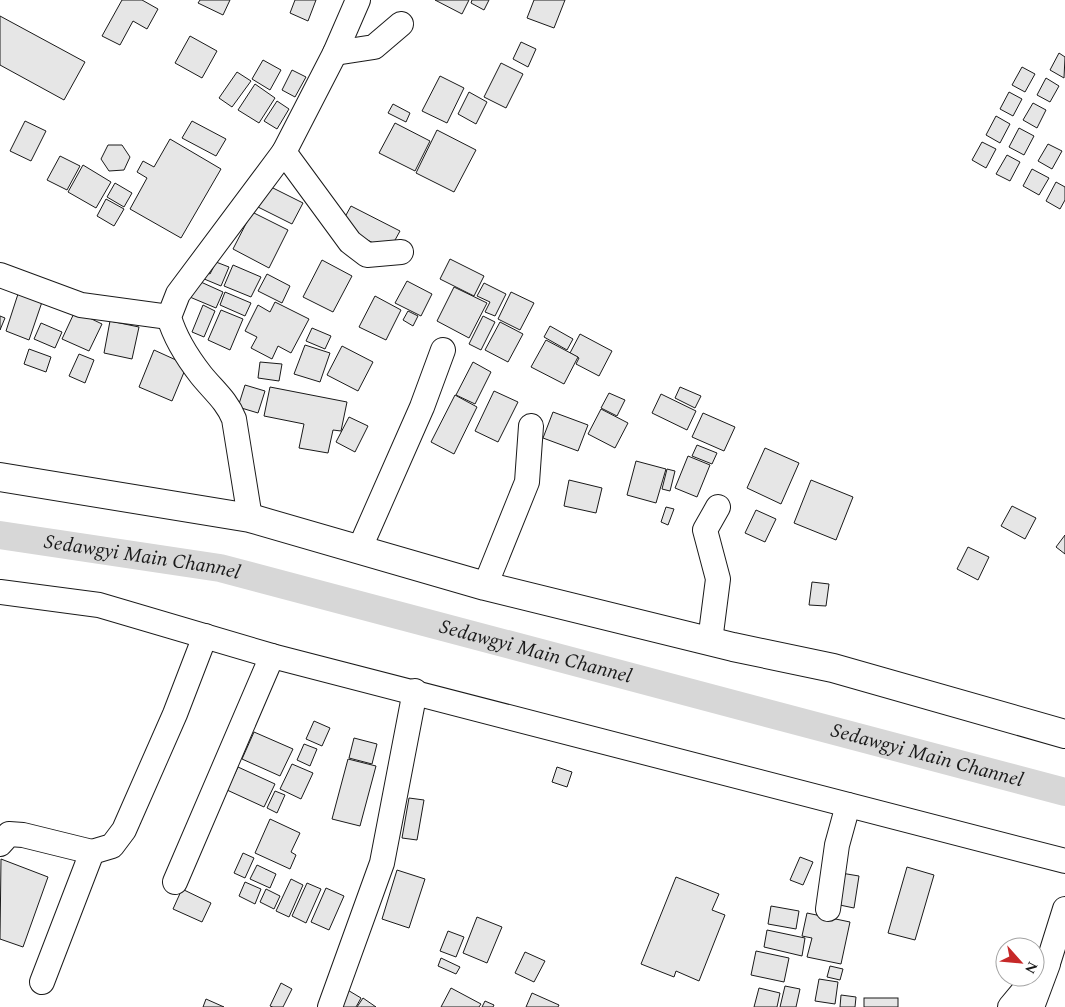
<svg xmlns="http://www.w3.org/2000/svg" width="1065" height="1007" viewBox="0 0 1065 1007" font-family="Spectral,serif">
<style>
.lines{fill:none;stroke-linecap:round;stroke-linejoin:round}
.canal{stroke:#d7d7d7;stroke-width:28}
.building{fill:#e6e6e6;stroke:#1a1a1a}
.minor-casing{stroke:#1a1a1a;stroke-width:26}
.tertiary-casing{stroke:#1a1a1a;stroke-width:30}
.minor{stroke:#fff;stroke-width:24}
.tertiary{stroke:#fff;stroke-width:28}
.labels{text-anchor:middle;dominant-baseline:central;stroke-width:4;stroke-linejoin:round;paint-order:stroke}
.water-label{font-size:20px;font-style:italic;fill:#1a1a1a;stroke:#fff}
</style>
<rect width="100%" height="100%" fill="#fff"/>
<g class="lines">
<path class="canal" id="s1" d="M 0,535 L 220,568 L 1065,792"/>
</g>
<g class="building">
<polygon points="122,0 142,0 158,9 147,29 133,21 120,45 102,36"/>
<polygon points="200,0 230,0 223,15 198,3"/>
<polygon points="295,0 316,0 308,21 290,13"/>
<polygon points="435,0 469,0 462,14"/>
<polygon points="472,0 489,0 484,10 471,3"/>
<polygon points="534,0 565,0 554,28 527,18"/>
<polygon points="0,16 85,62 64,100 0,65"/>
<polygon points="190,36 217,51 202,78 175,63"/>
<polygon points="521,42 536,49 528,67 513,59"/>
<polygon points="1059,53 1065,57 1064,78 1050,70"/>
<polygon points="263,60 281,70 270,90 252,79"/>
<polygon points="501,63 523,74 506,108 484,97"/>
<polygon points="1022,67 1035,74 1025,92 1012,85"/>
<polygon points="292,70 306,77 295,97 282,90"/>
<polygon points="237,72 251,81 232,107 219,98"/>
<polygon points="440,76 464,88 447,123 422,111"/>
<polygon points="1046,78 1059,86 1050,102 1037,95"/>
<polygon points="255,84 275,98 259,123 238,110"/>
<polygon points="469,92 487,102 476,124 458,114"/>
<polygon points="1009,92 1022,99 1013,116 1000,109"/>
<polygon points="277,101 289,109 277,129 264,121"/>
<polygon points="1033,103 1046,110 1037,128 1023,120"/>
<polygon points="393,104 410,113 406,122 388,113"/>
<polygon points="996,116 1010,124 1000,143 986,135"/>
<polygon points="25,121 46,131 31,161 10,151"/>
<polygon points="192,121 226,139 216,156 182,138"/>
<polygon points="395,123 430,141 415,171 379,153"/>
<polygon points="1019,128 1034,136 1024,155 1009,147"/>
<polygon points="437,130 476,150 454,192 416,173"/>
<polygon points="170,139 221,169 181,238 130,209 147,178 137,172 143,161 154,167"/>
<polygon points="982,142 996,149 986,168 972,160"/>
<polygon points="1048,144 1062,151 1052,169 1038,161"/>
<polygon points="108,145 122,145 130,157 124,170 109,171 101,159"/>
<polygon points="1007,155 1020,162 1010,181 996,174"/>
<polygon points="60,156 80,166 67,190 47,180"/>
<polygon points="83,165 111,182 96,208 68,192"/>
<polygon points="1032,169 1049,178 1039,195 1023,186"/>
<polygon points="1056,182 1065,187 1065,200 1060,209 1046,201"/>
<polygon points="115,183 132,193 124,207 107,197"/>
<polygon points="269,186 303,203 292,224 258,207"/>
<polygon points="106,199 124,209 114,226 97,216"/>
<polygon points="351,206 400,231 389,251 340,226"/>
<polygon points="252,212 288,230 269,268 233,249"/>
<polygon points="450,259 484,276 474,296 440,279"/>
<polygon points="322,260 352,276 333,312 303,297"/>
<polygon points="216,262 229,267 221,286 197,276 200,269 210,274"/>
<polygon points="233,265 261,277 251,297 224,286"/>
<polygon points="267,274 290,286 282,303 258,291"/>
<polygon points="192,278 223,292 216,308 185,295"/>
<polygon points="407,281 432,294 421,316 395,303"/>
<polygon points="484,283 506,294 495,316 485,312 490,302 477,296"/>
<polygon points="454,287 487,303 469,338 437,321"/>
<polygon points="225,292 251,303 245,316 220,305"/>
<polygon points="511,292 534,303 520,330 498,319"/>
<polygon points="18,294 42,302 29,340 6,331"/>
<polygon points="375,296 401,310 386,340 359,327"/>
<polygon points="275,302 309,319 291,353 278,346 272,359 251,348 257,337 245,331 258,305 270,312"/>
<polygon points="203,305 215,311 204,337 192,332"/>
<polygon points="221,310 243,319 230,350 208,340"/>
<polygon points="75,311 102,324 89,351 62,339"/>
<polygon points="408,311 418,316 413,326 403,320"/>
<polygon points="0,316 5,318 0,330"/>
<polygon points="483,316 495,322 481,350 469,344"/>
<polygon points="110,321 139,327 132,359 104,353"/>
<polygon points="500,322 523,334 508,362 485,350"/>
<polygon points="41,323 62,332 55,348 34,339"/>
<polygon points="550,326 573,339 567,350 544,337"/>
<polygon points="312,328 331,336 325,349 306,341"/>
<polygon points="580,334 612,351 599,376 576,364 579,358 570,353"/>
<polygon points="546,340 578,357 564,384 531,367"/>
<polygon points="305,345 330,353 320,382 294,374"/>
<polygon points="342,346 373,362 358,391 327,375"/>
<polygon points="29,349 51,357 46,372 24,364"/>
<polygon points="154,350 187,365 172,401 139,387"/>
<polygon points="79,354 94,360 85,383 69,376"/>
<polygon points="260,362 282,364 279,381 258,378"/>
<polygon points="473,362 491,372 475,404 456,395"/>
<polygon points="245,385 265,391 258,413 238,407"/>
<polygon points="270,387 347,402 341,431 333,430 328,453 299,448 304,424 264,416"/>
<polygon points="680,387 701,396 695,408 675,398"/>
<polygon points="494,391 518,402 498,442 475,431"/>
<polygon points="609,393 625,400 617,416 601,408"/>
<polygon points="661,394 696,411 687,430 652,413"/>
<polygon points="455,395 477,407 454,454 431,442"/>
<polygon points="601,409 628,423 615,448 588,434"/>
<polygon points="553,412 588,425 578,451 543,438"/>
<polygon points="703,413 735,427 724,451 692,437"/>
<polygon points="349,417 368,426 355,452 336,442"/>
<polygon points="697,445 717,453 712,464 692,456"/>
<polygon points="765,448 799,463 781,504 747,488"/>
<polygon points="688,456 710,465 697,497 675,488"/>
<polygon points="636,461 666,469 656,503 627,495"/>
<polygon points="667,469 675,471 670,491 662,489"/>
<polygon points="569,480 602,488 596,513 564,506"/>
<polygon points="811,480 853,497 836,540 794,523"/>
<polygon points="1012,506 1036,518 1025,539 1001,526"/>
<polygon points="666,507 674,509 668,525 661,522"/>
<polygon points="756,510 776,519 765,542 745,533"/>
<polygon points="1065,535 1065,554 1056,547"/>
<polygon points="968,547 989,557 978,580 957,569"/>
<polygon points="812,582 829,584 826,606 809,605"/>
<polygon points="314,721 330,728 322,746 306,739"/>
<polygon points="254,732 293,749 280,776 242,759"/>
<polygon points="354,738 377,744 372,764 349,758"/>
<polygon points="304,744 317,749 310,766 297,760"/>
<polygon points="348,759 376,766 360,826 332,819"/>
<polygon points="292,764 313,773 301,799 280,789"/>
<polygon points="238,767 275,784 264,807 227,790"/>
<polygon points="557,767 572,772 567,787 552,782"/>
<polygon points="275,791 285,795 277,813 267,808"/>
<polygon points="409,798 424,800 417,840 402,838"/>
<polygon points="270,819 300,833 291,852 296,855 290,869 255,853"/>
<polygon points="243,853 254,858 245,878 234,873"/>
<polygon points="800,857 813,862 803,885 790,880"/>
<polygon points="1,859 48,877 23,947 0,939"/>
<polygon points="257,865 276,874 270,888 250,879"/>
<polygon points="907,867 934,875 915,940 888,933"/>
<polygon points="397,870 425,879 409,928 382,919"/>
<polygon points="841,873 859,876 854,908 835,904"/>
<polygon points="676,877 719,894 712,910 725,915 699,981 676,971 674,977 641,964"/>
<polygon points="291,879 303,885 289,917 276,911"/>
<polygon points="245,882 261,889 255,904 239,896"/>
<polygon points="307,883 321,889 306,923 292,916"/>
<polygon points="326,888 344,896 329,930 311,922"/>
<polygon points="182,889 211,903 202,922 173,909"/>
<polygon points="266,889 280,896 274,909 260,902"/>
<polygon points="771,906 799,911 796,929 768,924"/>
<polygon points="807,913 850,922 841,964 807,957 812,938 802,936"/>
<polygon points="477,917 502,927 487,963 463,953"/>
<polygon points="767,930 805,938 802,956 764,947"/>
<polygon points="448,931 464,937 456,957 440,951"/>
<polygon points="756,951 789,958 784,982 751,975"/>
<polygon points="525,952 545,961 534,982 515,973"/>
<polygon points="441,958 460,967 456,974 438,966"/>
<polygon points="830,966 843,969 840,980 827,977"/>
<polygon points="819,979 838,982 835,1004 815,1001"/>
<polygon points="281,983 292,989 283,1007 273,1007 270,1006"/>
<polygon points="785,986 800,989 796,1007 780,1007"/>
<polygon points="451,988 481,1004 479,1007 441,1007"/>
<polygon points="759,988 780,993 777,1007 754,1007"/>
<polygon points="346,989 361,998 356,1007 336,1007"/>
<polygon points="532,993 559,1005 558,1007 526,1007"/>
<polygon points="841,995 856,997 855,1007 840,1007"/>
<polygon points="363,998 376,1007 357,1007"/>
<rect x="864" y="998" width="34" height="9"/>
<polygon points="206,999 224,1007 203,1007"/>
<polygon points="485,1001 494,1005 493,1007 482,1007"/>
</g>
<g class="lines">
<defs>
<g id="minor">
<polyline points="335,53 374,47 401,24"/>
<polyline points="284,152 350,242 367,255 401,252"/>
<polyline points="0,275 81,305 169,317"/>
<path d="M 250,518 L 234,419 C 227,401 213,390 201,375 C 187,357 175,338 169,317 L 178,294 L 284,152 L 335,53 L 358,0"/>
<polyline points="359,550 422,407 443,350"/>
<polyline points="485,586 527,482 531,426"/>
<polyline points="0,592 99,605 272,656 1065,861"/>
<polyline points="710,641 718,579 705,530 718,507"/>
<polyline points="0,844 9,834 23,835 92,852 112,846 124,830 175,714 205,636"/>
<polyline points="175,882 272,656"/>
<polyline points="828,909 837,845 848,805"/>
<polyline points="1035,977 1049,960 1065,909"/>
<polyline points="42,982 92,852"/>
<polyline points="330,1007 382,863 415,691"/>
<polyline points="1010,1007 1035,977"/>
<polyline points="1032,1007 1048,964"/>
</g>
<polyline id="tertiary" points="0,477 250,518 485,586 733,647 833,668 1065,734"/>
</defs>
<use href="#minor" class="minor-casing"/>
<use href="#tertiary" class="tertiary-casing"/>
<use href="#minor" class="minor"/>
<use href="#tertiary" class="tertiary"/>
</g>
<g class="labels">
<g class="water-label">
<text stroke="none"><textPath href="#s1" startOffset="144">Sedawgyi Main Channel</textPath></text>
<text stroke="none"><textPath href="#s1" startOffset="549">Sedawgyi Main Channel</textPath></text>
<text stroke="none"><textPath href="#s1" startOffset="954">Sedawgyi Main Channel</textPath></text>
</g>
</g>
<g transform="translate(1020 962) rotate(117)"><circle r="24" fill="#ffffff" stroke="#a3a3a3"/>
<path d="M0-4L9 19L0 12L-9 19Z" fill="#c62828"/>
<text y="-8" font-size="14" font-weight="bold" text-anchor="middle" fill="#1a1a1a">N</text>
</g>
</svg>
